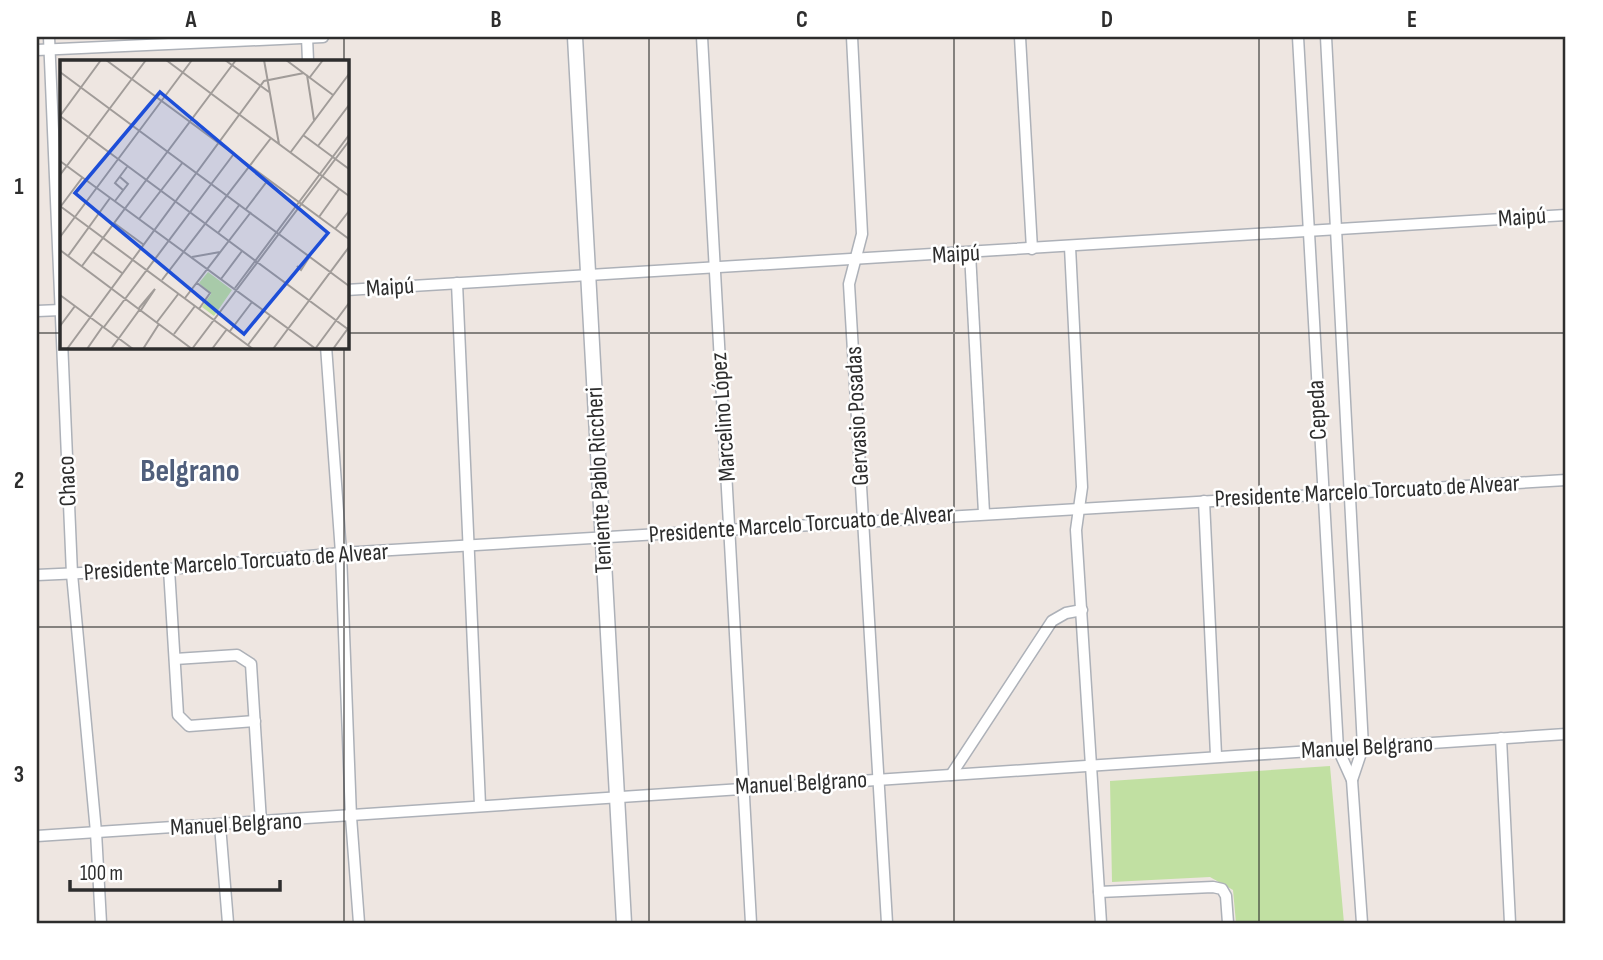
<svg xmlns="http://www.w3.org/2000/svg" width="1603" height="960" viewBox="0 0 1603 960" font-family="'Sofia Sans Condensed',sans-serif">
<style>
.green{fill:#c1e0a2}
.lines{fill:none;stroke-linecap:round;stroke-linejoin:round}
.minor-casing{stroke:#adb1b8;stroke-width:13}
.tertiary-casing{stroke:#adb1b8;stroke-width:17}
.minor{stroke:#fff;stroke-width:10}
.tertiary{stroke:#fff;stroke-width:14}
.grid{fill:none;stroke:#2d2d2d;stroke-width:2;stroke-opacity:0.55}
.labels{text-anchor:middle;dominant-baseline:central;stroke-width:5;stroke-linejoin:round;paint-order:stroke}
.street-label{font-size:24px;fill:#2d2d2d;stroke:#fff}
.district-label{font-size:32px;font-weight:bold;fill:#505f7c;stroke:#fff}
.inset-road{fill:none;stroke:#a19c99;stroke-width:2}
.view{fill:#1d4ed8;fill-opacity:0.15;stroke:#1d4ed8;stroke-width:3.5}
.inset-edge{fill:none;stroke:#2d2d2d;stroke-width:3.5}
.neatline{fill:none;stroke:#2d2d2d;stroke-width:2.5}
.grid-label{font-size:23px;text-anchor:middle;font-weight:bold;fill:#2d2d2d}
</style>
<rect width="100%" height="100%" fill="#eee6e1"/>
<polygon class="green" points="1330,766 1344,923 1236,923 1233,890 1210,877 1112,882 1110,781"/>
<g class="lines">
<defs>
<g id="minor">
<polyline points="49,37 72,574 96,832 101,923"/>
<polyline points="307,37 308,61"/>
<polyline points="702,37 751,923"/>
<polyline points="852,37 862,234 849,284 887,923"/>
<polyline points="1020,37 1032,249"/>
<polyline points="1298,37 1338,749 1352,780 1362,923"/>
<polyline points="1326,37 1363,747 1352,780"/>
<polyline points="37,50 323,37"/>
<polyline points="1070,247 1082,487 1076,530 1101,923"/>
<polyline points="970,253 984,513"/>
<polyline points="457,283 480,805"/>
<polyline points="346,290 1566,215"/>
<polyline points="37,311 61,310"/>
<polyline points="326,346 341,553 351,817 359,923"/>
<polyline points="1204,501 1216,755"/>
<polyline points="169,569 178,715 189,726 255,721"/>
<polyline points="37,575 169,569 341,553 1566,480"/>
<polyline points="175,659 237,655 251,664 261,822"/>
<polyline points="1501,738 1510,923"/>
<polyline points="951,775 1052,621 1066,613 1082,610"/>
<polyline points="220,825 228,923"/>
<polyline points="37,836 1566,734"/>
<polyline points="1099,892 1213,887 1222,889 1226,896 1228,923"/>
</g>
<polyline id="tertiary" points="575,37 624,923"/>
</defs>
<use href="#minor" class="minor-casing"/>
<use href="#tertiary" class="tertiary-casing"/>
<use href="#minor" class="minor"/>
<use href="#tertiary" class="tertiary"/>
</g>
<path class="grid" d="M 344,37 L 344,61M 649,37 L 649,923M 954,37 L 954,923M 1259,37 L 1259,923M 37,333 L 61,333M 346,333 L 1566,333M 344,346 L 344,923M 37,627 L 1566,627"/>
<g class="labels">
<g class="street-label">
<text transform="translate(1522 217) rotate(-4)">Maipú</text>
<text transform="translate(956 254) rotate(-3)">Maipú</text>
<text transform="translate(390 287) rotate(-4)">Maipú</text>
<text transform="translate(1317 410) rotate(-93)">Cepeda</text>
<text transform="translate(857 416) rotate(-93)">Gervasio Posadas</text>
<text transform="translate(723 417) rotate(-94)">Marcelino López</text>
<text transform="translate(599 480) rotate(-93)">Teniente Pablo Riccheri</text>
<text transform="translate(67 481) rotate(-93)">Chaco</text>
<text transform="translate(1367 491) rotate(-3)">Presidente Marcelo Torcuato de Alvear</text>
<text transform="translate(801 524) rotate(-4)">Presidente Marcelo Torcuato de Alvear</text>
<text transform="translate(236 562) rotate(-4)">Presidente Marcelo Torcuato de Alvear</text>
<text transform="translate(1367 747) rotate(-3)">Manuel Belgrano</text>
<text transform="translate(801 783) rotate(-3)">Manuel Belgrano</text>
<text transform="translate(236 824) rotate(-3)">Manuel Belgrano</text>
</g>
<g class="district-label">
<text x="190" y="471">Belgrano</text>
</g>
</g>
<g transform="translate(60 60)">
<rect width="289" height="289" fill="#eee6e1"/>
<path d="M 148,212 L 172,230 L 154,256 L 142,247 L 151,234 L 139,223 Z" fill="#c1e0a2"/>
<path class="inset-road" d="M 46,0 L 289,179M 106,0 L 289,136M 165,0 L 209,32M 204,0 L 219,84M 226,0 L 273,35M 0,12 L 289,226M 247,15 L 254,60M 250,17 L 263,0M 0,56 L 289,270M 0,56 L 41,0M 243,75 L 289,109M 258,86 L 289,45M 230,93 L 289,14M 0,101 L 256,289M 0,115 L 86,0M 63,130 L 55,123 L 67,107M 55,141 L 68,124 L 60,117M 0,146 L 193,289M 1,146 L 22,118M 186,149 L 208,120M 259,157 L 279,129M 79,159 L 123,102M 54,163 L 84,185M 275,169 L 289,151M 158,173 L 180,144M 0,177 L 132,0M 0,190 L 132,289M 33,192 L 62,213M 8,196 L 50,138M 132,197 L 160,192M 22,206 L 176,0M 237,206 L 241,210 L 250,196M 161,219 L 182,191M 102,220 L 211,78M 137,223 L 150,233 L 139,249M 175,228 L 289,75M 0,235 L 73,289M 125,238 L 191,152M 79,248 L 95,229 L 81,250M 97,262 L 119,233M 0,266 L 15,246M 44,267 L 173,95M 170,271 L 192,242M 114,274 L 135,246M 188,285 L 210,256M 7,289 L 204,21 L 244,13M 27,289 L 43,266M 51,289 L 80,249M 83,289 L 99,264M 132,289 L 289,81M 152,289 L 167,269M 213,289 L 289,187M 255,289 L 289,243M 273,289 L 289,267"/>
<path class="view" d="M 100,32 L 268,173 L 184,274 L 15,133 Z"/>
<rect width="289" height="289" class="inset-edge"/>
</g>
<rect width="1603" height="960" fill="none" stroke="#ffffff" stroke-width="77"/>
<path d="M70 880v10h210v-10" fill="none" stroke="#2d2d2d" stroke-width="3.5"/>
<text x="80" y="880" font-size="21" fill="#2d2d2d" stroke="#ffffff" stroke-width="5" paint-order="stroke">100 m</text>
<rect x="38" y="38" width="1526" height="884" class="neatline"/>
<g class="grid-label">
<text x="191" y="27">A</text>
<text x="496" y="27">B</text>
<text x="802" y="27">C</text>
<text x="1107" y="27">D</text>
<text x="1412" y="27">E</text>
<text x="19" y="194">1</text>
<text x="19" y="488">2</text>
<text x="19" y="782">3</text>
</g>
</svg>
